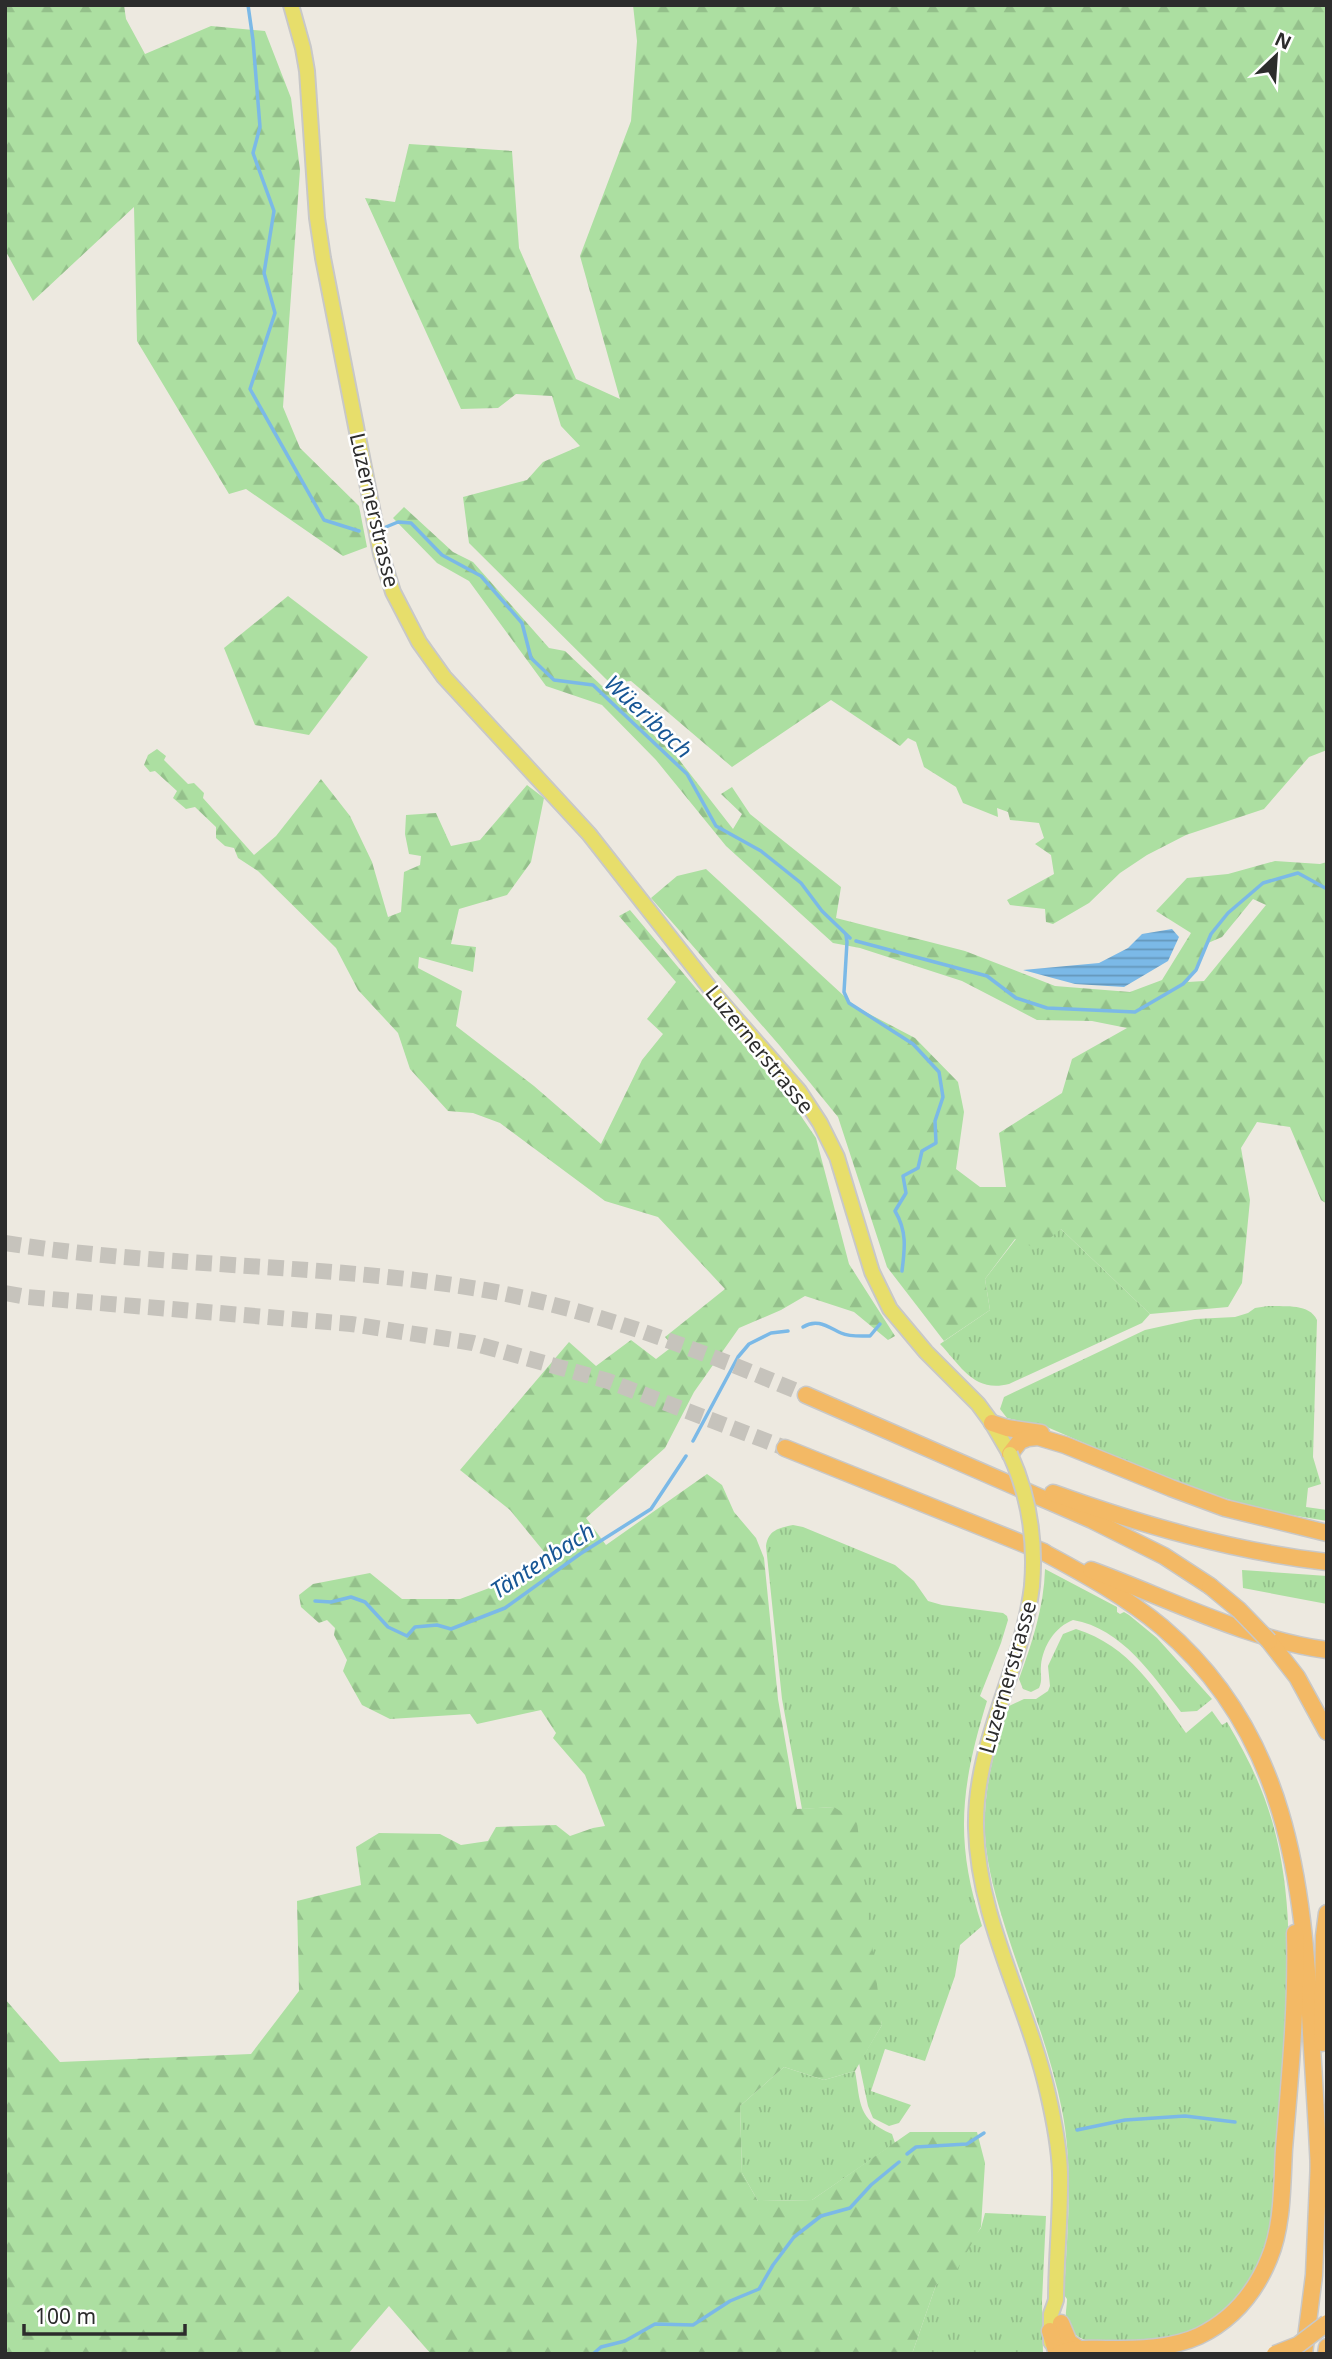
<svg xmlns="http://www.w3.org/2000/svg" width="1332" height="2359" viewBox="0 0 1332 2359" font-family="'Noto Sans',sans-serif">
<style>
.grass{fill:url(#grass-tufts)}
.forest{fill:url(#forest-firs);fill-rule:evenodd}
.water{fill:url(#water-rules)}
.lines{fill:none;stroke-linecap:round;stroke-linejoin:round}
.stream{stroke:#7bb9e7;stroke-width:3.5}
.highway-tunnel{stroke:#c6c3bc;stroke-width:16;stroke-dasharray:16 8;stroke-linecap:butt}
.major-casing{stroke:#c8c8c8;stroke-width:18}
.highway-casing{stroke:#c8c8c8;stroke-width:19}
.major{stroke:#e7de6b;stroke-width:14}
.highway{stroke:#f3b965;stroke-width:16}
.major-bridge-casing{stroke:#c8c8c8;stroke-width:18;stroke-linecap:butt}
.highway-bridge-casing{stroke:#c8c8c8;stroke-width:19;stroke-linecap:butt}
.major-bridge{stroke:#e7de6b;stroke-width:14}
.highway-bridge{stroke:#f3b965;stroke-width:16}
.labels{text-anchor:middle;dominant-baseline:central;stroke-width:5;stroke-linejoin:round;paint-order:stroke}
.street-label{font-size:21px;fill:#2c2c2c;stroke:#fff}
.water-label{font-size:23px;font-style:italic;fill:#175695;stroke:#fff}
</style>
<defs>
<pattern id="grass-tufts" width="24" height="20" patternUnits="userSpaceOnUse" patternTransform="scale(1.75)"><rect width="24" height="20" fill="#acdfa1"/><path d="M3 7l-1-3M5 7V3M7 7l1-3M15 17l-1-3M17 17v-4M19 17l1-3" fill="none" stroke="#94c08b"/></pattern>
<pattern id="forest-firs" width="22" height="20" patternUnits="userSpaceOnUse" patternTransform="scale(1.75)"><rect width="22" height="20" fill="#acdfa1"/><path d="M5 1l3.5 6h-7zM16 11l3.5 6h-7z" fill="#94c08b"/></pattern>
<pattern id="water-rules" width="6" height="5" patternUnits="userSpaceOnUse" patternTransform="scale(1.75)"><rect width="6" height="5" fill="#7bb9e7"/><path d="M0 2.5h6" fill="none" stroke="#6597bb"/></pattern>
</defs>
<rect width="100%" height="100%" fill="#ede9e0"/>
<g class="grass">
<path d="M 1061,1229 L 1150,1314 L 1142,1323 L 1009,1384 C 974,1393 961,1366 940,1344 L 990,1310 L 985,1279 L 1016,1239 Z"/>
<path d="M 1268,1306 C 1284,1307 1309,1303 1317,1320 L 1313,1457 L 1321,1484 L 1308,1488 L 1306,1507 L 1327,1510 L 1327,1521 L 1267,1511 L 1204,1492 L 1167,1479 L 1047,1427 L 1007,1418 L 1000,1409 L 1004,1397 L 1145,1330 L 1195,1319 L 1235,1317 L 1248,1313 L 1255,1308 Z"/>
<path d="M 793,1525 L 803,1527 L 895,1565 L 914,1581 L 928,1601 L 942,1605 L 1003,1613 L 1007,1616 L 1008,1620 L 1001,1643 L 980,1696 L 987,1701 C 961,1786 954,1840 982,1926 L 960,1945 L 955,1976 L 925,2061 L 885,2049 L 871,2091 L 911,2105 L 899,2123 L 889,2126 L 873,2118 L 868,2106 L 859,2063 L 882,2025 L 834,1807 L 802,1809 L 782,1699 L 766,1546 C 768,1530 779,1528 793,1525 Z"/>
<path d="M 1045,1569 L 1117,1607 L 1117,1612 L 1120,1614 L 1124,1612 L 1129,1615 L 1157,1638 L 1212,1699 L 1197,1711 L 1181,1712 C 1153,1676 1122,1628 1073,1620 C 1055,1627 1043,1646 1041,1665 C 1040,1674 1043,1680 1039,1688 L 1031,1692 L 1023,1689 L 1019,1679 C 1032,1643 1044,1607 1045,1569 Z"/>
<polygon points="1242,1570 1327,1576 1327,1604 1243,1588"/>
<path d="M 1076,1629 C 1130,1646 1155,1689 1186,1733 L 1212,1711 L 1222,1725 L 1227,1722 C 1252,1764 1269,1801 1279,1849 C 1298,1941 1285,2038 1277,2130 C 1273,2182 1279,2240 1249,2285 C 1218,2332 1165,2342 1113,2342 C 1097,2342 1080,2344 1070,2328 C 1063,2318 1067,2310 1067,2299 L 1064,2295 C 1067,2234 1074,2171 1062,2110 C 1050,2050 1026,1992 1007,1933 C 997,1901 987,1869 985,1835 C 983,1790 994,1748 1009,1706 L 1024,1699 L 1036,1699 L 1048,1691 L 1050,1686 L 1048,1666 L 1063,1634 Z"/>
<path d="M 784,2067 L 824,2080 L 855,2071 C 861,2104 857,2119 892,2134 L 895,2143 L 812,2200 L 758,2201 L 742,2173 L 740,2106 Z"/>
<polygon points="985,2213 1046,2216 1042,2301 1043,2354 912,2354 936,2285 981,2228"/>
</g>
<g class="forest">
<polygon points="5,5 124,5 126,19 145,54 211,26 265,31 291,98 300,170 283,407 300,448 359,506 367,547 343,556 246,489 229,494 137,341 134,207 33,301 5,250"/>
<polygon points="633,5 1327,5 1327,750 1309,757 1264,809 1186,835 1147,855 1120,873 1089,903 1053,924 1046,922 1045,909 1010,905 1007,900 1054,874 1051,855 1035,844 1044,838 1039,823 1010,820 1008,812 997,808 998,817 963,803 956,787 924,767 916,742 908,738 900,746 831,700 732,767 631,681 610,683 469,543 463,497 527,480 543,462 580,446 561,426 552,396 516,394 498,408 461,409 365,198 395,202 409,144 512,151 519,248 576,379 620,399 580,256 631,121 637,41"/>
<path d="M 404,507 L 453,552 L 473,562 L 549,648 L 565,651 L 677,757 L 733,829 L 742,814 L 721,794 L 732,787 L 750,814 L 841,887 L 836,918 L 965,951 L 1055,986 L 1130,992 L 1162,980 L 1191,933 L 1156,911 L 1187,878 L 1228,874 L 1275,861 L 1320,864 L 1327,862 L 1327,1204 L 1321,1200 L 1290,1127 L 1257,1122 L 1241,1148 L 1250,1200 L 1242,1283 L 1228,1307 L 1150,1314 L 1061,1229 L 1037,1249 L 1015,1239 L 985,1279 L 990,1310 L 944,1341 L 887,1267 L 838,1117 L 780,1046 L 651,898 L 677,876 L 706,869 L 856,1007 L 915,1038 L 958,1082 L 964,1112 L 956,1169 L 980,1187 L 1006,1187 L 999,1133 L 1062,1093 L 1072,1059 L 1127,1028 L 1092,1021 L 1037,1020 L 962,981 L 860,948 L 833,943 L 726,846 L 656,760 L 602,705 L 546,686 L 469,581 L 437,563 L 393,518 ZM 1253,899 L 1266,905 L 1204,981 L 1188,982 L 1208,943 L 1222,937 Z"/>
<polygon points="288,596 368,657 309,735 255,725 224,648"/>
<polygon points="157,749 166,756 164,760 188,784 194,783 204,793 203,798 254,855 276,836 321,779 350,816 372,862 388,917 401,912 404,872 420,865 421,856 409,854 405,834 406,815 436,813 451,846 480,840 527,785 544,798 531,862 507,895 459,909 451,944 476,947 473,972 419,957 418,968 462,991 456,1026 534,1086 601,1144 642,1060 663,1034 647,1019 676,982 619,916 630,910 790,1100 816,1138 849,1264 895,1336 888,1340 854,1312 805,1296 781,1310 739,1328 694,1392 665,1448 586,1518 606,1545 707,1474 722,1485 734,1512 756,1538 764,1558 778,1699 797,1809 834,1807 857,1822 882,2025 855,2071 824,2080 784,2067 740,2106 742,2173 758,2201 812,2200 910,2132 977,2132 985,2163 981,2227 954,2275 936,2285 912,2354 431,2354 389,2306 348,2354 5,2354 5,1999 60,2062 251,2054 299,1991 297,1901 361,1885 356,1847 379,1833 440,1834 461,1845 488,1841 496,1827 556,1825 570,1836 593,1828 605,1826 585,1775 553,1738 556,1733 541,1710 477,1724 470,1714 390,1719 362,1705 343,1671 347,1660 334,1635 335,1628 327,1620 319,1623 301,1607 299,1595 313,1584 370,1573 402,1599 460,1599 508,1581 550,1559 510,1510 460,1470 569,1342 596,1366 631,1340 656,1359 673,1346 665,1337 725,1289 658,1217 605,1201 500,1123 473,1113 448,1111 410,1069 398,1033 358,990 336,948 258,871 238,858 234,848 225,846 216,838 216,827 195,807 186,809 173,798 177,791 155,771 150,772 144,765 148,755"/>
</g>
<polygon class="water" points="1172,929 1179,937 1168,961 1124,987 1075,984 1023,970 1099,963 1128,948 1142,934"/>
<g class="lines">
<g class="stream">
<polyline points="248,5 253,40 260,127 253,153 274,211 264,273 275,313 250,389 324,520 359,531"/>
<polyline points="386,527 398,522 411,523 442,555 481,576 522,623 531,658 554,680 593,685 687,774 716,826 761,851 801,883 822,911 850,938"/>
<path d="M 846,935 L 847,942 L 844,992 L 849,1003 L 913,1044 L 939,1072 L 943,1097 L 935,1121 L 936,1143 L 922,1151 L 918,1168 L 903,1176 L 906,1193 L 895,1211 C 907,1231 905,1248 902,1271"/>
<polyline points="856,941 987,976 1016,998 1047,1008 1135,1012 1183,984 1196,970 1211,934 1228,913 1263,883 1298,873 1327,889"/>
<path d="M 803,1327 C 817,1318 828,1327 841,1333 C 850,1337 860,1336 870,1336 L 880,1324"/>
<polyline points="693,1441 738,1357 749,1344 771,1333 788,1331"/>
<polyline points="315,1601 331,1602 351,1597 365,1602 388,1627 407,1636 415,1627 437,1625 451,1629 505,1608 580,1554 651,1509 686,1456"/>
<polyline points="1077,2130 1125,2120 1185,2116 1235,2122"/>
<polyline points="907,2154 916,2147 967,2144 984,2133"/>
<polyline points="593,2354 601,2347 625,2341 655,2324 693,2325 730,2301 759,2289 773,2265 794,2237 821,2216 850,2208 871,2185 899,2162"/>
</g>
<g class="highway-tunnel">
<path d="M 5,1243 C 164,1268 326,1263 485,1290 C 597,1310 702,1351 806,1395"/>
<polyline points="5,1293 27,1297 351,1324 473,1343 608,1381 785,1448"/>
</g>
<defs>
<g id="major">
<polyline points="291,5 303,48 307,71 317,218 323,258 381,554 393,592 419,642 444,677 589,834 717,997 799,1091 820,1123 837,1157 872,1272 890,1309 926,1352 978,1404 992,1423 1010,1454"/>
<path d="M 1032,1586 C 1022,1669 974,1743 976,1828 C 978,1921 1028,2004 1048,2094 C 1054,2120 1059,2146 1060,2172 C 1061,2215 1056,2257 1056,2300 L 1051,2314 L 1051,2342"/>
</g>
<g id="highway">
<polyline points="806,1395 1092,1520 1164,1556 1210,1586"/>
<polyline points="992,1423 1007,1428 1041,1433"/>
<polyline points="785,1448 1044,1552"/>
<polyline points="1010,1454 1020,1441 1028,1438 1038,1437 1065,1445 1171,1488 1225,1508 1327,1533"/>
<path d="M 1053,1493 C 1142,1525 1232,1551 1327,1562"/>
<path d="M 1045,1553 C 1086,1575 1126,1597 1162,1627 C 1287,1733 1303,1880 1311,2033 C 1314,2079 1317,2125 1319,2171"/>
<path d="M 1091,1570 C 1168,1598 1245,1639 1327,1650"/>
<polyline points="1269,1641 1297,1677 1327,1732"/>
<polyline points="1322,2043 1324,1936 1327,1913"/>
<polyline points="1061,2323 1069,2342 1079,2349"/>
<polyline points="1050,2331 1057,2354"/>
<path d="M 1059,2354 C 1073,2347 1090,2349 1106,2349 C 1137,2349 1171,2349 1199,2336 C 1232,2320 1255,2293 1269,2259 C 1283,2226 1282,2185 1284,2149 C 1290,2077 1297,2005 1295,1933"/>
<polyline points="1304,2354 1314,2275 1319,2160"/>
<polyline points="1326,2354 1327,2347"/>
</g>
</defs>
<use href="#major" class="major-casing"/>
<use href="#highway" class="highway-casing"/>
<use href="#major" class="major"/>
<use href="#highway" class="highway"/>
<defs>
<path id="major-bridge" d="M 1010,1454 C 1029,1496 1036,1539 1032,1586"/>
<g id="highway-bridge">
<polyline points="1210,1586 1239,1610 1269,1641"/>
<polyline points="1275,2354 1298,2345 1327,2323"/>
</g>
</defs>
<use href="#major-bridge" class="major-bridge-casing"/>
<use href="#highway-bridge" class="highway-bridge-casing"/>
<use href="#major-bridge" class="major-bridge"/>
<use href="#highway-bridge" class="highway-bridge"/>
</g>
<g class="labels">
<g class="street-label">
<text transform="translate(375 510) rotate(77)">Luzernerstrasse</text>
<text transform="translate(760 1049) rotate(51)">Luzernerstrasse</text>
<text transform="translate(1007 1677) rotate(-74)">Luzernerstrasse</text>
</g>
<g class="water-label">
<text transform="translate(649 716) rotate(43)">Wüeribach</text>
<text transform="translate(542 1560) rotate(-33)">Täntenbach</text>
</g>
</g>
<rect width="1332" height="2359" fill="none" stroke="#2c2c2c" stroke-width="14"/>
<g transform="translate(1276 56) rotate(25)" stroke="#ffffff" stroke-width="5" paint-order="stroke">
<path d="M0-5L12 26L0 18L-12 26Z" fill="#2c2c2c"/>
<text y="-10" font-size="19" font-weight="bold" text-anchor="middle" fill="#2c2c2c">N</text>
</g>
<path d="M24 2324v10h161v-10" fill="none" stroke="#2c2c2c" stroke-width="3.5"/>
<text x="35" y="2324" font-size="21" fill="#2c2c2c" stroke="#ffffff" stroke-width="5" paint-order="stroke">100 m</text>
</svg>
